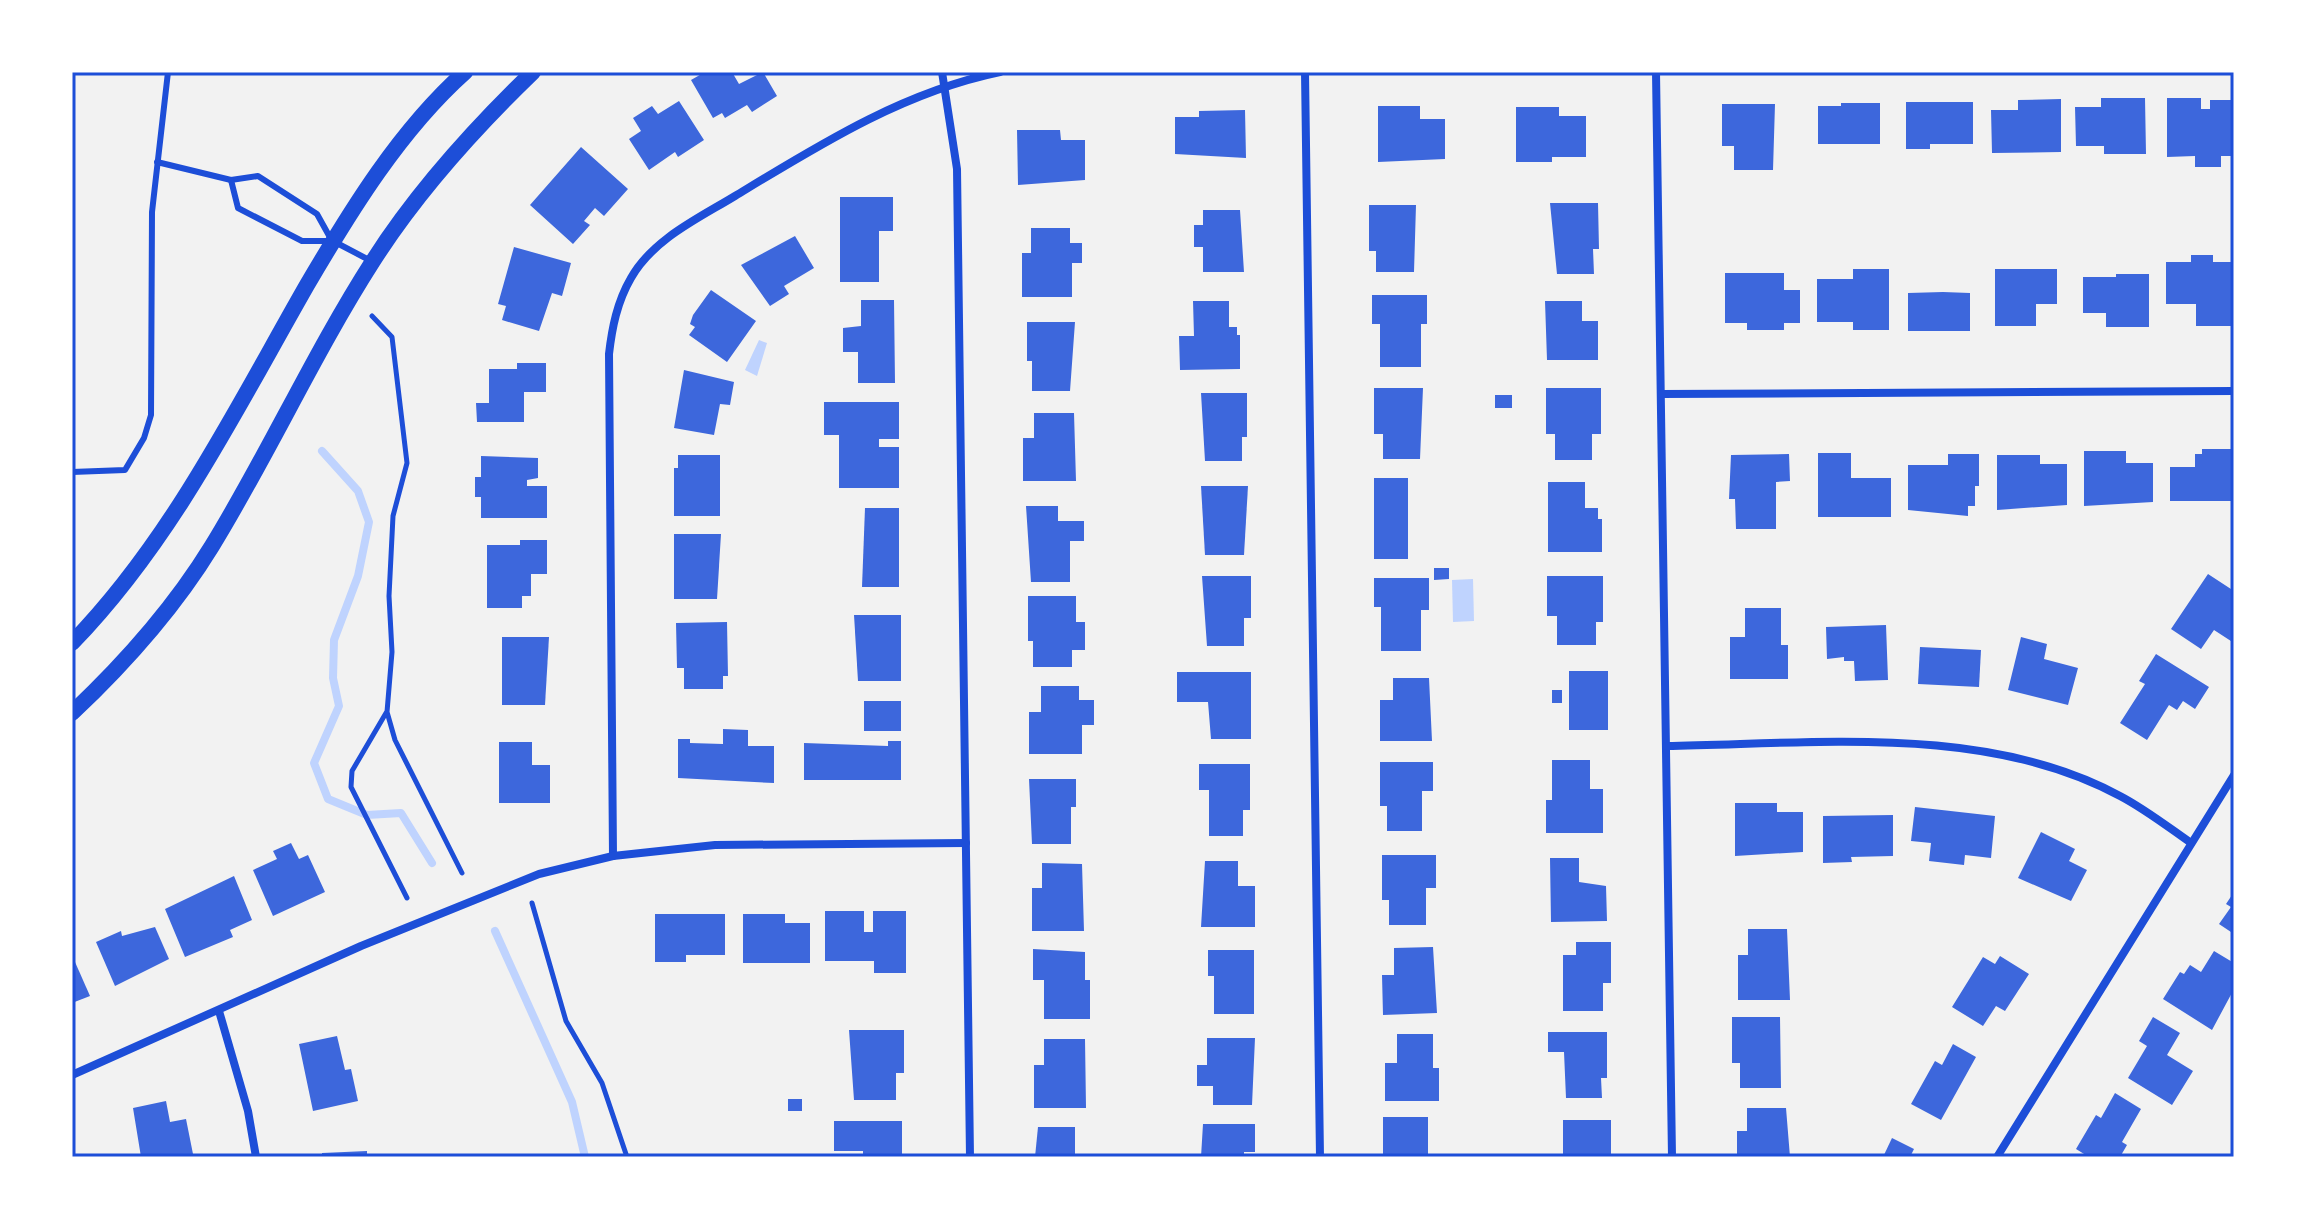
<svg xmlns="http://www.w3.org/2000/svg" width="2306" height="1229" viewBox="0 0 2306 1229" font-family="'IBM Plex Sans',sans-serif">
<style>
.water{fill:#bfd3fe}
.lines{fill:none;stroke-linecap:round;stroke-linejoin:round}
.stream{stroke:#bfd3fe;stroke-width:8}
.building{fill:#3d67dc}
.path{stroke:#1d4ed8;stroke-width:5}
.service{stroke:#1d4ed8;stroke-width:6}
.minor{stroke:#1d4ed8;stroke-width:8}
.secondary{stroke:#1d4ed8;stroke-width:16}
.neatline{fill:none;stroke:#1d4ed8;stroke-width:3}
</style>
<rect width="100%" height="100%" fill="#f2f2f2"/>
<g class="water">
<polygon points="759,340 767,343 757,376 745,370"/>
<polygon points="1473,579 1474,621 1453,622 1452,580"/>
</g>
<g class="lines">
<g class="stream">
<polyline points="322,451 358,491 369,522 358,576 334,640 333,678 339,706 314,763 328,799 367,815 401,813 432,863"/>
<polyline points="495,931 572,1102 585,1157"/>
</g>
</g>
<g class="building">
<polygon points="705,72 732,72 739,84 763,72 777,96 752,112 747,105 725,118 722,113 713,118 691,80"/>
<polygon points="2101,98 2145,98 2146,154 2104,154 2104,146 2076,146 2075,107 2101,107"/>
<polygon points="2167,98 2201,98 2201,109 2210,109 2210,100 2234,100 2234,156 2221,156 2221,167 2195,167 2195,156 2167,157"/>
<polygon points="2061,99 2061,152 1992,153 1991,110 2018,110 2018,100"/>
<polygon points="679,101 704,140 678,157 675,152 649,170 629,139 641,131 633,118 652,106 658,114"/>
<polygon points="1906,102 1973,102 1973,144 1930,144 1930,149 1906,149"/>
<polygon points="1841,103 1880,103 1880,144 1818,144 1818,106 1841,106"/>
<polygon points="1722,104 1775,104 1773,170 1734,170 1734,146 1722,146"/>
<polygon points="1378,106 1420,106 1420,119 1445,119 1445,159 1378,162"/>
<polygon points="1516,107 1559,107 1559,116 1586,116 1586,157 1552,157 1552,162 1516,162"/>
<polygon points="1245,110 1246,158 1175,154 1175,117 1199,117 1199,111"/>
<polygon points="1017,130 1060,130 1061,140 1085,140 1085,180 1018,185"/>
<polygon points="581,147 628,189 604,216 595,208 584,221 590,225 573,244 530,205"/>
<polygon points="840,197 893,197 893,231 879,231 879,282 840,282"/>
<polygon points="1550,203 1598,203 1599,249 1593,249 1594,274 1557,274"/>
<polygon points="1369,205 1416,205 1414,272 1376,272 1376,251 1369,251"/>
<polygon points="1203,210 1240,210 1244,272 1203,272 1203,247 1194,247 1194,225 1203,225"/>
<polygon points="1031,228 1070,228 1070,243 1082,243 1082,263 1072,263 1072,297 1022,297 1022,253 1031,253"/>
<polygon points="795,236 814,268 784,286 789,294 770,306 741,265"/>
<polygon points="514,247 571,263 562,296 552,293 539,331 502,320 506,306 498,304"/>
<polygon points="2191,255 2213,255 2213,262 2234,262 2234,326 2196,326 2196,304 2166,304 2166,262 2191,262"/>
<polygon points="1853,269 1889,269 1889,330 1853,330 1853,322 1817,322 1817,279 1853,279"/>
<polygon points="1995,269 2057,269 2057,304 2036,304 2036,326 1995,326"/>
<polygon points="1725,273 1784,273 1784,290 1800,290 1800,323 1784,323 1784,330 1747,330 1747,323 1725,323"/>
<polygon points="2116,274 2149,274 2149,327 2106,327 2106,313 2083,313 2083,277 2116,277"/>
<polygon points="711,290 756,321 727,362 689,335 695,327 690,324 693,315"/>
<polygon points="1943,292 1970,293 1970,331 1908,331 1908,293"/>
<polygon points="1372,295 1427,295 1427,324 1421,324 1421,367 1380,367 1380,324 1372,324"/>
<polygon points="861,300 894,300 895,383 858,383 858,352 843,352 843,328 861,326"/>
<polygon points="1193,301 1229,301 1229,327 1237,327 1237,335 1240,335 1240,369 1180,370 1179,336 1194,336"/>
<polygon points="1545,301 1582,301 1582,321 1598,321 1598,360 1547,360"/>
<polygon points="1027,322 1075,322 1070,391 1032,391 1032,361 1027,361"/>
<polygon points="517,363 546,363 546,392 524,392 524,422 477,422 476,403 489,403 489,369 517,369"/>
<polygon points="684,370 734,382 730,405 720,404 714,435 674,428"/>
<polygon points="1374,388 1423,388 1420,459 1383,459 1383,434 1374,434"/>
<polygon points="1546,388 1601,388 1601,434 1592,434 1592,460 1555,460 1555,434 1546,434"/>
<polygon points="1201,393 1247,393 1247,437 1242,437 1242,461 1205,461"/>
<rect x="1495" y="395" width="17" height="13"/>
<polygon points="824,402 899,402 899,439 879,439 879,447 899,447 899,488 839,488 839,435 824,435"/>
<polygon points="1034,413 1074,413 1076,481 1023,481 1023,438 1034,438"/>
<polygon points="2202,449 2234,449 2234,501 2170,501 2170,467 2195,467 2195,454 2202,454"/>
<polygon points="2084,451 2126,451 2126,463 2153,463 2153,502 2084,506"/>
<polygon points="1818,453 1851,453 1851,478 1891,478 1891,517 1818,517"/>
<polygon points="1789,454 1790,481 1776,482 1776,529 1736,529 1735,499 1729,499 1731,455"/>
<polygon points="1948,454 1979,454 1979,486 1975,486 1975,506 1968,506 1968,516 1908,510 1908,465 1948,465"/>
<polygon points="678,455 720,455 720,516 674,516 674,468 678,468"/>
<polygon points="1997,455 2040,455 2040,464 2067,464 2067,505 1997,510"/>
<polygon points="481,456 538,458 538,478 527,480 527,486 547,486 547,518 481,518 481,497 475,497 475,477 481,477"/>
<rect x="1374" y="478" width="34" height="81"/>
<polygon points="1548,482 1585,482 1585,508 1598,508 1598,519 1602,519 1602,552 1548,552"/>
<polygon points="1201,486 1248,486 1244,555 1205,555"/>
<polygon points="1026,506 1058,506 1058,521 1084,521 1084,541 1070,541 1070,582 1031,582"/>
<polygon points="865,508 899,508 899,587 862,587"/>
<polygon points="674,534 721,534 717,599 674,599"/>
<polygon points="520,540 547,540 547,574 531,574 531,596 522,596 522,608 487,608 487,545 520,545"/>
<polygon points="1434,568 1449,568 1449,579 1434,580"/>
<polygon points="2208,574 2234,591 2234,643 2214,630 2201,649 2171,629"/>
<polygon points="1202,576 1251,576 1251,618 1244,618 1244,646 1207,646"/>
<polygon points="1547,576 1603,576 1603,622 1596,622 1596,645 1557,645 1557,616 1547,616"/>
<polygon points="1374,578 1429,578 1429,610 1421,610 1421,651 1381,651 1381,607 1374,607"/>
<polygon points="1028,596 1076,596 1076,622 1085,622 1085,650 1072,650 1072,667 1033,667 1033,641 1028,641"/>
<polygon points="1745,608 1781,608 1781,645 1788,645 1788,679 1730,679 1730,637 1745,637"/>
<polygon points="854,615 901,615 901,681 858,681"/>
<polygon points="727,622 728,676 723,676 723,689 684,689 684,668 677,668 676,623"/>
<polygon points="1886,625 1888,680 1855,681 1854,661 1844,661 1844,657 1827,659 1826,627"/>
<polygon points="502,637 549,637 545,705 502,705"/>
<polygon points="2021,637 2047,644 2044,659 2078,668 2068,705 2008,690"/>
<polygon points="1920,647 1981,650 1979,687 1918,684"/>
<polygon points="2156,654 2209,687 2195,709 2183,701 2177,710 2169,705 2147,740 2120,723 2145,684 2139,681"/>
<rect x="1569" y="671" width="39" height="59"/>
<polygon points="1177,672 1251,672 1251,739 1211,739 1208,702 1177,702"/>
<polygon points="1393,678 1429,678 1432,741 1380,741 1380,700 1393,700"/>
<polygon points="1041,686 1079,686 1079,700 1094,700 1094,725 1082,725 1082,754 1029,754 1029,712 1041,712"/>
<rect x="1552" y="690" width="10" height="13"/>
<rect x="864" y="701" width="37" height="30"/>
<polygon points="723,729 748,730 748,746 774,746 774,783 678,778 678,739 690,739 690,743 723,744"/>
<polygon points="888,741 901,741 901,780 804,780 804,743 888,746"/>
<polygon points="499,742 532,742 532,765 550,765 550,803 499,803"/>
<polygon points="1552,760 1590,760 1590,789 1603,789 1603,833 1546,833 1546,800 1552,800"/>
<polygon points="1380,762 1433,762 1433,791 1422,791 1422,831 1387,831 1387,806 1380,806"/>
<polygon points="1199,764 1250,764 1250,810 1243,810 1243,836 1209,836 1209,790 1199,790"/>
<polygon points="1029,779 1076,779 1076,807 1071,807 1071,844 1032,844"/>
<polygon points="1735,803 1777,803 1777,812 1803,812 1803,852 1735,856"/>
<polygon points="1915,807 1995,816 1991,858 1965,855 1964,865 1929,861 1931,843 1911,841"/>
<polygon points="1893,815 1893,856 1851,857 1852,862 1823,863 1823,816"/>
<polygon points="2041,832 2075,849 2069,861 2087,870 2071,901 2018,878"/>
<polygon points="291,843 299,859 308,855 325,892 273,916 253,870 277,859 273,851"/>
<polygon points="1382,855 1436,855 1436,888 1426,888 1426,925 1389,925 1389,900 1382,900"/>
<polygon points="1550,858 1579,858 1579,882 1606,886 1607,921 1551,922"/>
<polygon points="1205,861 1238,861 1238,886 1255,886 1255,927 1201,927"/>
<polygon points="1042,863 1082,864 1084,931 1032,931 1032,888 1042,888"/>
<polygon points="234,876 252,920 230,930 233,937 185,957 165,909"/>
<polygon points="2234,892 2234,934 2219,924 2231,907 2226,904"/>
<polygon points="825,911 864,911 864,932 873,932 873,911 906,911 906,973 874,973 874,961 825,961"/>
<polygon points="655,914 725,914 725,955 686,955 686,962 655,962"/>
<polygon points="743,914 785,914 785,923 810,923 810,963 743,963"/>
<polygon points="155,927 169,959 115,986 96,942 121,931 122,936"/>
<polygon points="1748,929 1787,929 1790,1000 1738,1000 1738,955 1748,955"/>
<polygon points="1576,942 1611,942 1611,983 1603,983 1603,1011 1563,1011 1563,955 1576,955"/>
<polygon points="1433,947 1437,1013 1383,1015 1382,975 1394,975 1394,948"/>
<polygon points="1033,949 1085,952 1085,980 1090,980 1090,1019 1044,1019 1044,980 1033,980"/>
<polygon points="1208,950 1254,950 1254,1014 1214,1014 1214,976 1208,976"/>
<polygon points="2214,951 2234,963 2234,989 2212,1030 2163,999 2180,972 2184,974 2190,965 2201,972"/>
<polygon points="2000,956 2029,974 2005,1011 1996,1006 1983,1026 1952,1007 1983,957 1995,964"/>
<polygon points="75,962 90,996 72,1003 72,963"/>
<polygon points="1732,1017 1780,1017 1781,1088 1740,1088 1740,1063 1732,1063"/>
<polygon points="2153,1017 2180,1033 2167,1055 2193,1071 2172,1105 2128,1078 2147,1046 2139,1041"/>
<polygon points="849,1030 904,1030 904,1073 896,1073 896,1100 854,1100"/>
<polygon points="1548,1032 1607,1032 1607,1078 1601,1078 1602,1098 1566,1098 1564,1052 1548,1052"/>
<polygon points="1397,1034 1433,1034 1433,1068 1439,1068 1439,1101 1385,1101 1385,1063 1397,1063"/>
<polygon points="337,1036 345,1070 351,1069 358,1101 313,1111 299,1044"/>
<polygon points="1207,1038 1255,1038 1252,1105 1213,1105 1213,1086 1197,1086 1197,1065 1207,1065"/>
<polygon points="1044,1039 1085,1039 1086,1108 1034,1108 1034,1065 1044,1065"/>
<polygon points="1953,1044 1976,1057 1941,1120 1911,1104 1935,1061 1942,1065"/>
<polygon points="2115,1093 2141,1109 2122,1142 2127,1145 2120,1157 2089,1157 2076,1149 2096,1115 2101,1118"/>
<rect x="788" y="1099" width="14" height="12"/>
<polygon points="166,1101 170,1122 186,1119 193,1154 141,1157 133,1108"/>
<polygon points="1747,1108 1786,1108 1790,1157 1737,1157 1737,1131 1747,1131"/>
<rect x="1383" y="1117" width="45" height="40"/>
<rect x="1563" y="1120" width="48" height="37"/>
<polygon points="834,1121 902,1121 902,1157 863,1157 863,1151 834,1151"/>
<polygon points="1203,1124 1255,1124 1255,1152 1244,1152 1244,1157 1201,1157"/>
<polygon points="1038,1127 1075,1127 1075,1157 1035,1157"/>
<polygon points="1892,1138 1914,1149 1910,1157 1883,1157"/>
<polygon points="367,1151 367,1157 322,1157 322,1153"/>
</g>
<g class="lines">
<g class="path">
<polyline points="372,316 392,337 407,463 393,516 389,596 392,652 387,712 395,740 462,873"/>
<polyline points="386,713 352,771 351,787 407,898"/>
<polyline points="532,903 566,1021 602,1083 627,1157"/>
</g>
<g class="service">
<polyline points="157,162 231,180 258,176 317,214 332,241"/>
<polyline points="231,180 238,208 302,241 333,241 373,262"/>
<polyline points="72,472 125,470 144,438 151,415 152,212 168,72"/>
</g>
<g class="minor">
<polyline points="942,72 957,169 970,1157"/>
<polyline points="1305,72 1320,1157"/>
<polyline points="1656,72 1672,1157"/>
<polyline points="1661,394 2234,391"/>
<path d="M 1666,746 C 1814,744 1986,723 2120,796 C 2145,809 2168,827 2191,843"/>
<path d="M 613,856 L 609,354 C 612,328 617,302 631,278 C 653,239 699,218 735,196 C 819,145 903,92 1000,72"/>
<polyline points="219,1011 248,1111 256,1157"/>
<polyline points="72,1075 361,946 539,874 613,856 715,845 966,843"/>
<polyline points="1997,1157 2234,775"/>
</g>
<g class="secondary">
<path d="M 72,643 C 172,540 236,409 307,285 C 351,210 400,130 465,72"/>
<path d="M 72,713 C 124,664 174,608 212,546 C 269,453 314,353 373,261 C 417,192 474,129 533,72"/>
</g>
</g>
<rect width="2306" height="1229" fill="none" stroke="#ffffff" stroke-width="148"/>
<rect x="74" y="74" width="2158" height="1081" class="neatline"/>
</svg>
